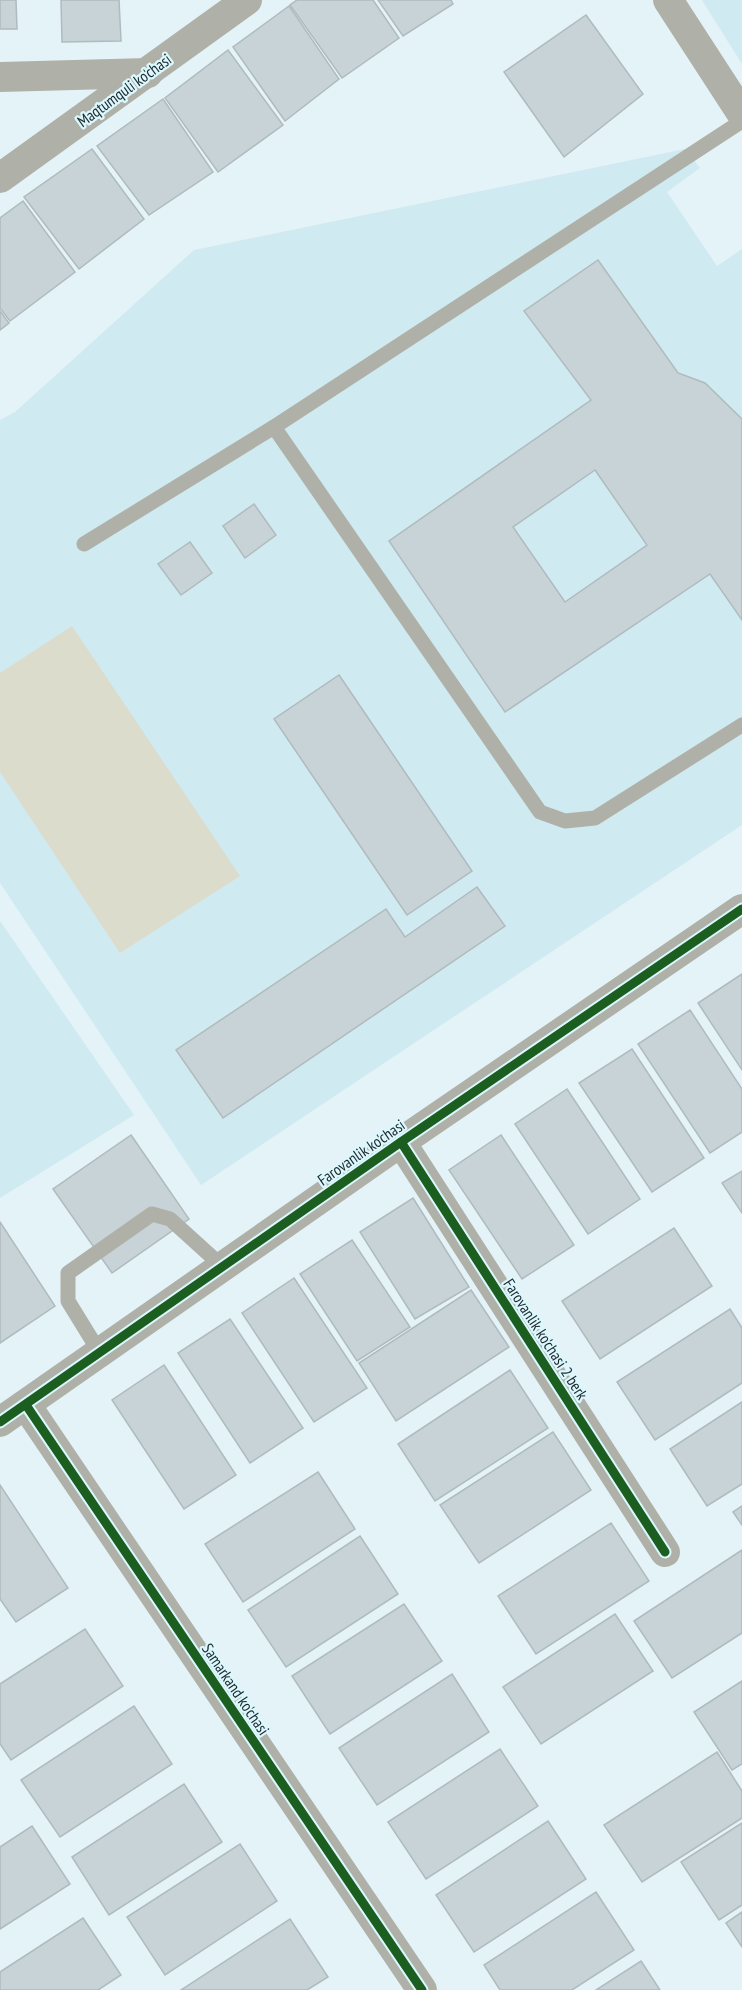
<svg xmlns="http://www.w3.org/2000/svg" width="742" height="1990" viewBox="0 0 742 1990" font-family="'PT Sans Narrow',sans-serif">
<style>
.built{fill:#d0eaf1}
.green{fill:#dcdccd}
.building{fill:#c7d3d6;stroke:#afbbbe;stroke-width:1.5;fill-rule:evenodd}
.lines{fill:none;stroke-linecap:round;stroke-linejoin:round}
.lane{stroke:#afb1a8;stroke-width:15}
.street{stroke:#afb1a8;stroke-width:30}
.cycleway-casing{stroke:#dcf8ff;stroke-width:13}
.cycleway{stroke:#1b5e20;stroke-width:9}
.labels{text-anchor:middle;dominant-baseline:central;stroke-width:4.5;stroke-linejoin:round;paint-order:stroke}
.street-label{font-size:16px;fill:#1d2729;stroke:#dcf8ff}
</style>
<rect width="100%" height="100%" fill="#e4f3f7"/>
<g class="built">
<polygon points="702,0 742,0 742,64"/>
<polygon points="685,149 700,168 667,192 717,266 742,249 742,825 201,1185 0,883 0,420 15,412 194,250"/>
<polygon points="0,921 134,1115 0,1198"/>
</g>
<polygon class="green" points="72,626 240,876 120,953 0,772 0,673"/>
<g class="building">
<polygon points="0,0 16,0 17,29 0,29"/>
<polygon points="61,0 119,0 121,41 62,42"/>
<polygon points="297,0 373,0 399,38 342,78 290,5"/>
<polygon points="378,0 451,0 453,4 403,36"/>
<polygon points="289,6 339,79 285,121 233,47"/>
<polygon points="586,15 643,94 564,157 504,72"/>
<polygon points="228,50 283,125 218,172 165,98"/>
<polygon points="163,99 213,172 149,215 97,146"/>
<polygon points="92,149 144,219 79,269 24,197"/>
<polygon points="23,201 75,272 10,321 0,308 0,218"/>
<path d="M 598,260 L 678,373 L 705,383 L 742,419 L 742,620 L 710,574 L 505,712 L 389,541 L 591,400 L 524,311 ZM 595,470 L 647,545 L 565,602 L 513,527 Z"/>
<polygon points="0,311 9,323 0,330"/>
<polygon points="254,504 276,535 245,558 223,526"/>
<polygon points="190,542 212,573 181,595 158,564"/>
<polygon points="339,675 472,871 407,915 274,719"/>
<polygon points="477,887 505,926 223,1118 176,1050 386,909 405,937"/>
<polygon points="742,974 742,1070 698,1003"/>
<polygon points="690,1010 742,1089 742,1132 710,1153 638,1044"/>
<polygon points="632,1049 704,1158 652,1192 579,1083"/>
<polygon points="567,1089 640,1199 588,1234 515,1124"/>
<polygon points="131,1135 189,1219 112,1273 53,1189"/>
<polygon points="501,1135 574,1245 522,1279 449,1170"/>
<polygon points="742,1171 742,1213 722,1183"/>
<polygon points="413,1198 469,1287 415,1319 360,1232"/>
<polygon points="0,1222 55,1306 0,1343"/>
<polygon points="674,1228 712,1286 600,1359 562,1301"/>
<polygon points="352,1240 410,1327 357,1361 300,1274"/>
<polygon points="294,1278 367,1388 314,1422 242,1313"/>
<polygon points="471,1290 509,1347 396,1421 359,1363"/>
<polygon points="730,1309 742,1328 742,1383 655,1440 617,1382"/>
<polygon points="230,1319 303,1428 250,1463 178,1353"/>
<polygon points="164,1365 236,1475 184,1509 112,1400"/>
<polygon points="510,1370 548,1428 435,1501 398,1444"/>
<polygon points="742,1402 742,1484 707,1506 670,1449"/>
<polygon points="553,1432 591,1490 479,1563 440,1505"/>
<polygon points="318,1472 355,1529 243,1602 205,1544"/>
<polygon points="0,1485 68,1588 16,1622 0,1599"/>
<polygon points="742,1506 742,1525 733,1512"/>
<polygon points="611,1523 649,1581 536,1654 498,1596"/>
<polygon points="360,1536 398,1594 286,1667 248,1610"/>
<polygon points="742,1550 742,1633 672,1678 634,1621"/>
<polygon points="404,1604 442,1661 330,1734 292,1676"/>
<polygon points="615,1614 653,1671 541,1744 503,1687"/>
<polygon points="85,1629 123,1686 11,1760 0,1744 0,1684"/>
<polygon points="452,1674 489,1732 377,1805 339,1748"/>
<polygon points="742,1681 742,1764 732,1770 694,1712"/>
<polygon points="134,1706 172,1764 60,1837 21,1780"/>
<polygon points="500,1749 538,1806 426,1879 388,1822"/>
<polygon points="717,1752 742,1791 742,1818 642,1882 604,1825"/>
<polygon points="184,1784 222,1842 109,1915 72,1857"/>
<polygon points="548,1821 586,1879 474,1952 436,1895"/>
<polygon points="742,1823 742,1905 719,1920 681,1862"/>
<polygon points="32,1826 70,1884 0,1929 0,1847"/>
<polygon points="240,1844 277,1901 165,1975 127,1917"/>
<polygon points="596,1892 634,1950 572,1990 500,1990 484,1965"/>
<polygon points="742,1912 742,1947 726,1923"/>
<polygon points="83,1918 121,1975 98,1990 0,1990 0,1972"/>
<polygon points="290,1919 328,1977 307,1990 181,1990"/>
<polygon points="641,1961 660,1990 596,1990"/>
</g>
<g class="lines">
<g class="lane">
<polyline points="742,121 274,427 540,812 565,821 595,818 742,725"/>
<polyline points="84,544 274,427"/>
<polyline points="100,1353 68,1301 68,1273 152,1214 170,1219 223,1267"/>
</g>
<g class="street">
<polyline points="668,0 742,114"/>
<polyline points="0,77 148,73"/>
<polyline points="0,178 247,0"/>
<polyline points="401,1142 665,1552"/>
<polyline points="26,1405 422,1990"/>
<polyline points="0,1422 401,1142 742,909"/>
</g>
<defs>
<g id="cycleway">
<polyline points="401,1142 665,1552"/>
<polyline points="26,1405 422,1990"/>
<polyline points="0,1422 401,1142 742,909"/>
</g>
</defs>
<use href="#cycleway" class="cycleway-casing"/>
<use href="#cycleway" class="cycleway"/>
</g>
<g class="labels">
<g class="street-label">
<text transform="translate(124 90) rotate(-36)">Maqtumquli ko'chasi</text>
<text transform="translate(361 1152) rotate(-35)">Farovanlik ko'chasi</text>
<text transform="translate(546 1339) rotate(57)">Farovanlik ko'chasi 2 berk</text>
<text transform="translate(236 1689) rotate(56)">Samarkand ko'chasi</text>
</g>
</g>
</svg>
